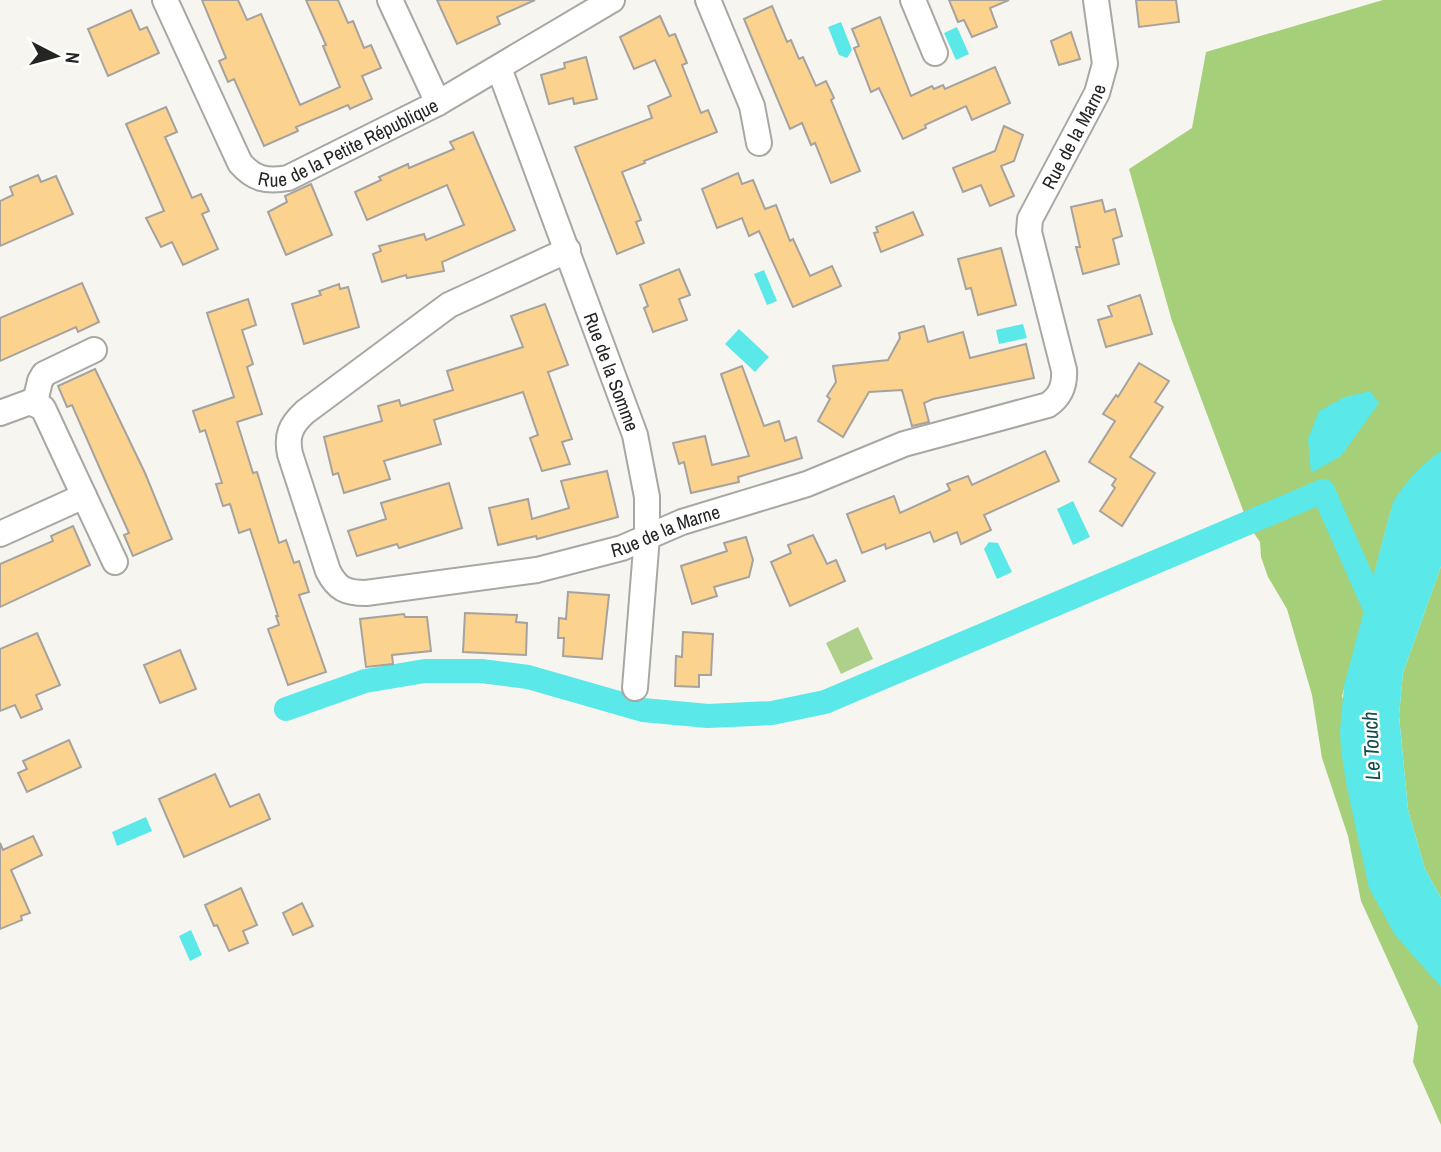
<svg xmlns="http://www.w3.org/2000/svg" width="1441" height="1152" viewBox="0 0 1441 1152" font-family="'Archivo Narrow',sans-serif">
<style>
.green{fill:#aed08b}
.forest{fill:#a5cf79}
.water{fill:#5ae8e8}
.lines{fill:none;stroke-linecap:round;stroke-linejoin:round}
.canal{stroke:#5ae8e8;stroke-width:24}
.building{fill:#fcd28f;stroke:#a6a39f;stroke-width:2}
.minor-casing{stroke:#a9a7a3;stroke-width:28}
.minor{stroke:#fff;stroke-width:24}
.labels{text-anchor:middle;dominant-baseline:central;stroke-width:5;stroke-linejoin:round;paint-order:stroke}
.street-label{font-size:19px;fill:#252523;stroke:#fff}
.water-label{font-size:21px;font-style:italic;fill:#0d4d4d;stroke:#fff}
</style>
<rect width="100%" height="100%" fill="#f7f5f0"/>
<polygon class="green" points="858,627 873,659 841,674 826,643"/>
<g class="forest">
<polygon points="1383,0 1441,0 1441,456 1391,510 1342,696 1441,984 1441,1125 1413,1062 1418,1026 1361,901 1348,836 1322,758 1312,695 1287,609 1268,577 1261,557 1260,542 1249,526 1172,321 1129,169 1192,128 1206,52"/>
<polygon points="1441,566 1441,898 1425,869 1408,810 1399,715 1403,673"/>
</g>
<g class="water">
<polygon points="841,22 852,50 847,58 839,55 828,27"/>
<polygon points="957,27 969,54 956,60 944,33"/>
<polygon points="764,270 777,301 767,305 754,274"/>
<polygon points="1023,324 1027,338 999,344 996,330"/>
<polygon points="739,329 769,357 755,372 725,344"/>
<polygon points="1370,391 1379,403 1341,456 1311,473 1308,439 1319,411 1345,397"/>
<path d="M 1441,451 L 1441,566 L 1403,673 L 1399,715 L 1408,810 L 1425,869 L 1441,898 L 1441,987 L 1395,935 L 1369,888 L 1347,788 L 1341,750 L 1340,731 L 1344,686 L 1393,502 C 1407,480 1420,466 1441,451 Z"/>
<polygon points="1073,501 1090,537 1073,545 1057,509"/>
<polygon points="989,542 998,543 1012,572 997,579 984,549"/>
<polygon points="146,817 152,831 117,846 112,832"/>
<polygon points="191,930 202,955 190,961 179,936"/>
</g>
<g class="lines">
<polyline class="canal" points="286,709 365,681 425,671 481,671 528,677 643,710 708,716 772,713 825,702 1323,491 1381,622"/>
</g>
<g class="building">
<polygon points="202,0 238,0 247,20 261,14 300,105 340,87 323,46 326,45 306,0 338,0 348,23 353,21 364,48 371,45 381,68 362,76 372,99 350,109 348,105 296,127 298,131 264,146 234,79 228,82 219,61 226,58"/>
<polygon points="437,0 535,0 497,17 500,24 457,44"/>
<polygon points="949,0 1009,0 990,8 997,27 972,37 964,20 958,22"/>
<polygon points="1136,0 1176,0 1179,22 1139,27"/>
<polygon points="772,6 787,42 791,40 799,59 803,57 816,86 826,81 834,98 831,100 860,171 831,183 815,143 811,145 802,123 790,129 744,19"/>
<polygon points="131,10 140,30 147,27 159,53 108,76 88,29"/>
<polygon points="660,16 669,36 675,34 687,63 682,65 701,113 708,110 717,132 644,161 645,163 622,172 641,220 636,222 644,243 617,254 575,147 652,118 648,106 671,96 655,60 634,69 620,37"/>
<polygon points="880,17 911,96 932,86 934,89 943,85 945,89 995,67 1010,103 972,120 966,106 925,125 926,128 903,139 879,88 871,92 854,48 859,46 852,29"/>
<polygon points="1071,32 1080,59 1059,65 1051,41"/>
<polygon points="586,57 597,99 574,104 573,98 549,104 541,75 565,68 564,63"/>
<polygon points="166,107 177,132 165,137 192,198 201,194 209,211 202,214 218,249 183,265 172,242 161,247 146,218 164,211 126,124"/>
<polygon points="1004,126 1023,135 1014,161 1001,166 1014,196 990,206 981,185 963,192 953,168 995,151"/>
<polygon points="473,132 515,230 442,262 444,271 407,278 406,275 382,282 373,254 381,251 379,246 424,234 426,240 464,225 447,185 367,220 355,192 381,180 379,177 408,164 409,168 454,149 450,142"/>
<polygon points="738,173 742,184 753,180 765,209 776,205 790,241 793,239 810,276 832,266 841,286 793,307 759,231 749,236 742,218 717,228 702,189"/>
<polygon points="38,175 41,182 56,176 73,214 0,246 0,201 13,195 10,187"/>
<polygon points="311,184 332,235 286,255 268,212 287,202 285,196"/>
<polygon points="1102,200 1105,212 1115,209 1122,236 1113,239 1119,264 1083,274 1076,247 1080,247 1071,207"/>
<polygon points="913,212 923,235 881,252 874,233 878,232 876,227"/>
<polygon points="1001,248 1016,305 978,315 971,288 966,289 958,259"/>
<polygon points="679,269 690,295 679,299 687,320 653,332 644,308 648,306 640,285"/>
<polygon points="82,283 99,322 78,332 76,327 0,361 0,318"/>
<polygon points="339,284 340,289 348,287 359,327 304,344 292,304 321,295 319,291"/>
<polygon points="1140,295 1152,334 1106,347 1098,320 1112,316 1108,306"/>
<polygon points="248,299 256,325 242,330 253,364 247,367 262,414 237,422 253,473 257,472 279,543 286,540 294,563 299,561 309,592 299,595 326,672 288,685 268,629 279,625 276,616 278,616 250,529 239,533 230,504 223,506 216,484 222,483 205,430 200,432 193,411 234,397 207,313"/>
<polygon points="545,304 568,365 548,372 572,439 562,442 570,464 542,471 530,438 538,435 523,392 434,420 441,444 384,461 390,479 344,493 338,473 333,475 324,437 382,421 378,406 399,400 401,406 453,390 447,371 523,347 511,316"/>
<polygon points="924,326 928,342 963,332 970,358 1026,344 1034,378 933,399 924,403 929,422 912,426 902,390 869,392 843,437 818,421 830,399 827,396 836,382 833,366 888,360 900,338 899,333"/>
<polygon points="1139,363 1169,381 1155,402 1163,407 1130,457 1155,473 1122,526 1100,511 1115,488 1112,485 1116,479 1089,462 1115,421 1103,414 1116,395 1118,397"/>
<polygon points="742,366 764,426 779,421 785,441 796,437 802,458 738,477 739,482 691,493 684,462 679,464 673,443 705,436 712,465 749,456 721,374"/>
<polygon points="95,369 145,473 172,539 133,556 124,535 129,533 105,480 72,405 67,407 58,386"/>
<polygon points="1045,451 1059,481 984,515 991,530 961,544 957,532 934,542 930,532 886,549 885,544 862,553 847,514 894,496 900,513 950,490 947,484 968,476 972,485"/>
<polygon points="607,471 618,517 537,539 536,536 498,545 489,508 528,499 532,519 569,508 561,481"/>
<polygon points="449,483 462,528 399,548 397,544 357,556 348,531 386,519 381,503"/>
<polygon points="73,526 90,565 0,607 0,564 53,541 51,536"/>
<polygon points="813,535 827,564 836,560 845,581 790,606 771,562 791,553 788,545"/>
<polygon points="746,537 753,560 749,577 714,587 717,596 692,604 681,566 727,551 724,543"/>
<polygon points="568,592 609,595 602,659 563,656 564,638 558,638 559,618 566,619"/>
<polygon points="465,613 517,615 516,622 527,623 526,655 463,652"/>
<polygon points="404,614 405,617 427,617 431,651 392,655 393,664 366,667 360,619"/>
<polygon points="683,632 713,634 711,675 699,675 699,687 675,686 676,656 682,657"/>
<polygon points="37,633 60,685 36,695 42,709 21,718 15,705 0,711 0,649"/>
<polygon points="180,650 196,689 160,703 144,665"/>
<polygon points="69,740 81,767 27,792 18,773 27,769 23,761"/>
<polygon points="215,774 230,807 259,794 270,819 184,857 159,799"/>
<polygon points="33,836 42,855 11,870 30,913 21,916 22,920 0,929 0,843 3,850"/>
<polygon points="241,888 257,925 243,931 248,943 229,951 217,925 214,926 205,905"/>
<polygon points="302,903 313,926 293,935 283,913"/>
</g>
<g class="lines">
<defs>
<g id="minor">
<path id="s1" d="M 165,0 L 240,163 C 254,179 266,182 288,178 L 438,103 L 612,0"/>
<polyline points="390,0 438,103"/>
<polyline points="708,0 752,106 759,143"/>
<polyline points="913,0 935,53"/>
<path id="s2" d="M 499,68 L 635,435 L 647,497 L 647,536 L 635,688"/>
<path id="s3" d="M 568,250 L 449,305 L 305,412 C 291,425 286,435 290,454 L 328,571 C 337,589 346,593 366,593 L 537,570 L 622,548 L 682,522 L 807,484 L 904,444 L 1048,405 C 1061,396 1065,385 1064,370 L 1029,232 L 1030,219 L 1097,93 L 1105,64 L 1096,0"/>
<polyline points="35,402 40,381 44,374 94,350"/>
<polyline points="0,413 30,402 43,408 84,496 0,534"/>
<polyline points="84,496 115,562"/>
</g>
</defs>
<use href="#minor" class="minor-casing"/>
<use href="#minor" class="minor"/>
</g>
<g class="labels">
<g class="street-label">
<text stroke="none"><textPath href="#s1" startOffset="301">Rue de la Petite République</textPath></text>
<text stroke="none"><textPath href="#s3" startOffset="1528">Rue de la Marne</textPath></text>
<text stroke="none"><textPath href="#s2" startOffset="324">Rue de la Somme</textPath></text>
<text stroke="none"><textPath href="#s3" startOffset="835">Rue de la Marne</textPath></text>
</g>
<g class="water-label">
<text transform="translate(1371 746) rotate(-93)">Le Touch</text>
</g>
</g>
<g transform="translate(56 56) rotate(96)" stroke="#ffffff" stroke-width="5" paint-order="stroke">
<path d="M0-5L12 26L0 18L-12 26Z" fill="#252523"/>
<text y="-10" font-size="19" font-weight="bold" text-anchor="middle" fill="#252523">N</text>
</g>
</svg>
